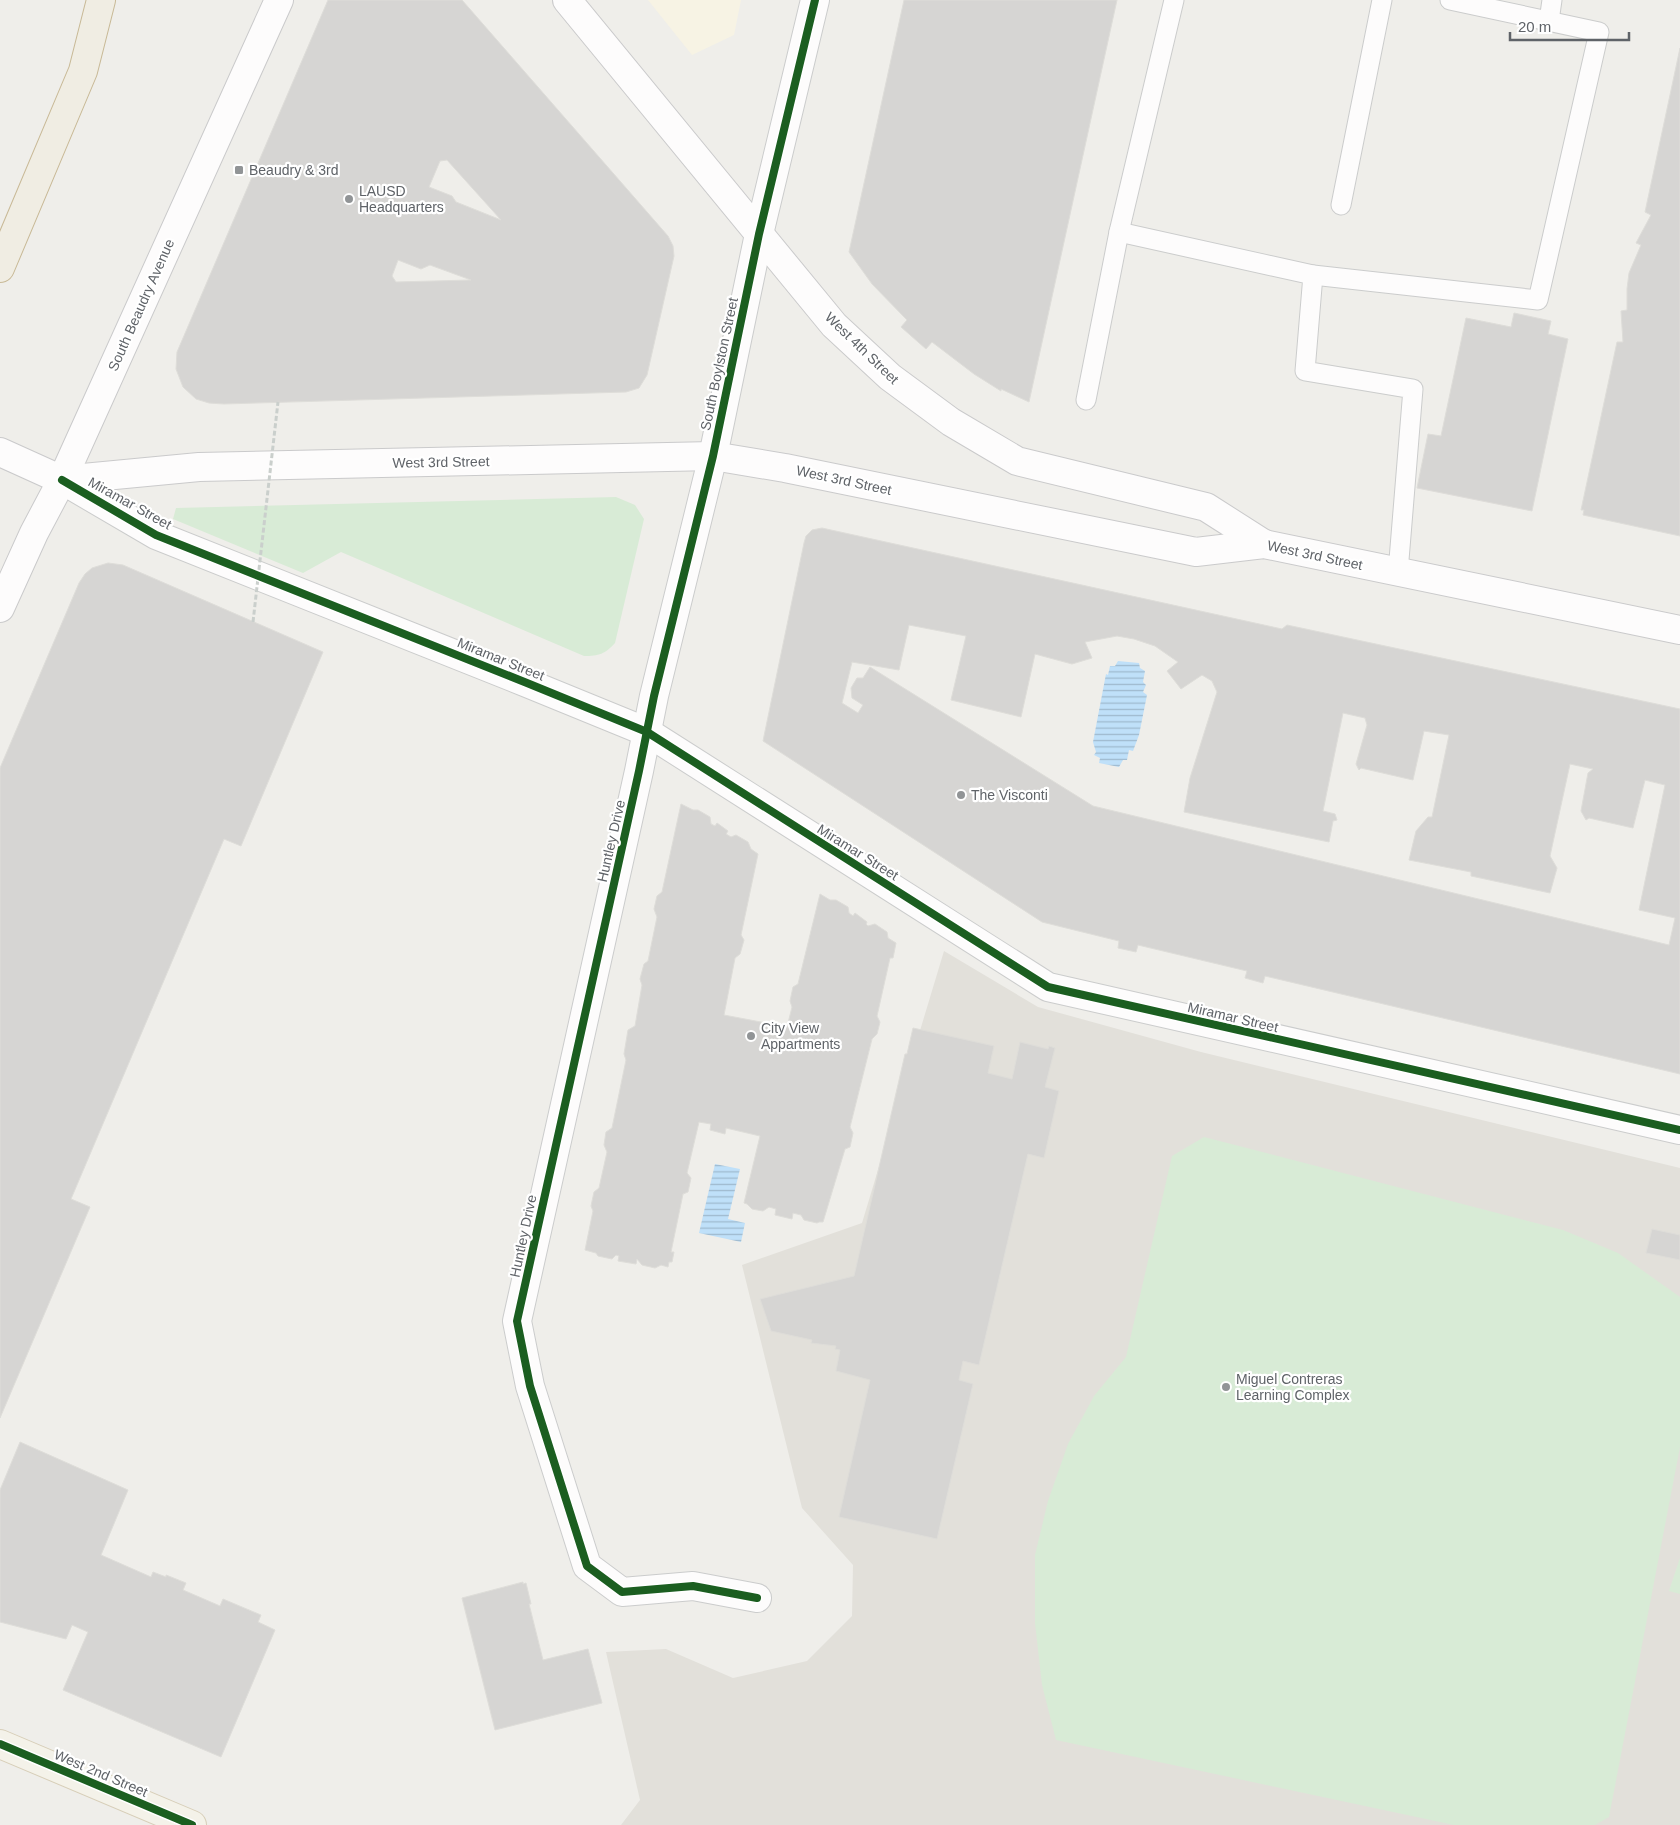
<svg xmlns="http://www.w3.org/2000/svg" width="1680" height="1825" viewBox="0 0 1680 1825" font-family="Helvetica,sans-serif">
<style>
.commercial{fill:#f7f3e4}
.education{fill:#e2e0da}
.green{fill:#d8ebd6}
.water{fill:url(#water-rules)}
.building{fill:#d6d5d3;stroke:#deddd9;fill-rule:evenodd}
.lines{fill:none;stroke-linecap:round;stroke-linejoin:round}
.lane-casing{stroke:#cbcccc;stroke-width:21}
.street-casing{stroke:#cbcccc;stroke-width:30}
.secondary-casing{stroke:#cacacb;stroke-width:30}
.primary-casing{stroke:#d7ceb8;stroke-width:30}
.highway-casing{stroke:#c8b996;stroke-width:30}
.lane{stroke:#fdfcfc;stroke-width:19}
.street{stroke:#fdfcfc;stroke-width:28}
.secondary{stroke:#fdfcfc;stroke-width:28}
.primary{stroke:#f4f2e9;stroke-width:28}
.highway{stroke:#f0ede3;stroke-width:28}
.path-bridge{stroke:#cacfcc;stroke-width:3;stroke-dasharray:5 2.5;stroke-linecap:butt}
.cycleway-casing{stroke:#fff;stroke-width:11}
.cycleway{stroke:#1b5e20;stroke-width:8}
.poi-dot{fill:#919496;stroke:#fff;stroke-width:2}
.labels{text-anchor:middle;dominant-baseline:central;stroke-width:4.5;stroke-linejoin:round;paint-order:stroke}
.poi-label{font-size:14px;fill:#5f6368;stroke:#fff;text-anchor:start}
.street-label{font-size:14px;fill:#5f6368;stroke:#fff}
</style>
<defs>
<pattern id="water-rules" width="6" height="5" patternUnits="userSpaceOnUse" patternTransform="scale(1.25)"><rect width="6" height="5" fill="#bfe0f9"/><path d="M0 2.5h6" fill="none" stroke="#9eb9cd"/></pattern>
</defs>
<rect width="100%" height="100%" fill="#efeeea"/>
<polygon class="commercial" points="648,0 741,0 734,35 692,55"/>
<polygon class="education" points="944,951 1038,1007 1201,1052 1680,1168 1680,1825 621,1825 640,1800 606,1652 666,1649 733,1678 807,1661 852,1616 853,1565 802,1508 742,1265 862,1223"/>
<g class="green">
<path d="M 616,497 L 635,505 L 644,519 L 615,643 C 605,654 599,656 584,656 L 341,552 L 303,573 L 173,519 L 176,508 Z"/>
<polygon points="1204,1137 1563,1230 1618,1253 1680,1297 1680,1447 1609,1817 1595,1825 1454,1825 1056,1740 1042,1685 1035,1623 1035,1555 1048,1501 1068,1444 1094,1396 1126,1357 1172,1156"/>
<polygon points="1680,1558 1680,1594 1669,1591"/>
</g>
<g class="water">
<polygon points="1118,661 1139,663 1140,668 1145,671 1143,682 1146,685 1143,692 1147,695 1139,735 1133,751 1129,750 1127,760 1123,760 1119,767 1099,763 1100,758 1094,755 1096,752 1093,742 1106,674 1108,675 1110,666 1115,666"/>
<polygon points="715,1164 740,1169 728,1219 745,1223 741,1242 699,1233"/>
</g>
<g class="building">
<path d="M 328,0 L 462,0 L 668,236 L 673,246 L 674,256 L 647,375 L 639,388 L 626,392 L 224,404 L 209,403 L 196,399 L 183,387 L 176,369 L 177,352 ZM 447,160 L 501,220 L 456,202 L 452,196 L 429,187 L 440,161 ZM 398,260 L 421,269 L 430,265 L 471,280 L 396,282 L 392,276 Z"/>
<polygon points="904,0 1117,0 1029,402 1001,389 1001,391 974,374 932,342 926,349 901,327 907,320 872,284 849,252"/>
<polygon points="1680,48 1680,536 1583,515 1584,510 1581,510 1617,342 1623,342 1621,311 1627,310 1627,289 1629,273 1641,245 1636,243 1651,215 1645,212"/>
<polygon points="1514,313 1551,321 1548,334 1568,339 1532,511 1417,488 1428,434 1441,436 1466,318 1511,327"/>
<path d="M 822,528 L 1282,629 L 1287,625 L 1680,709 L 1680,1074 L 1265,976 L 1263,983 L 1245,978 L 1247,971 L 1138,945 L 1136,952 L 1118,948 L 1119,941 L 1042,922 L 763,741 L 804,543 L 806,536 L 812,530 ZM 909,625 L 966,636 L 951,700 L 1021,717 L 1035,654 L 1072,664 L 1092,658 L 1085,642 L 1117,636 L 1134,639 L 1155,646 L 1178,662 L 1167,671 L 1181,689 L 1202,675 L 1212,681 L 1217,692 L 1190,778 L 1184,812 L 1329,842 L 1333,821 L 1337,820 L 1335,814 L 1323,811 L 1343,713 L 1365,718 L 1367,725 L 1356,764 L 1359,770 L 1361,768 L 1413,780 L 1424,731 L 1449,735 L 1432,817 L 1428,817 L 1416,831 L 1409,860 L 1471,872 L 1471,876 L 1550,893 L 1557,868 L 1550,856 L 1570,764 L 1593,769 L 1588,773 L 1581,811 L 1586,820 L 1589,818 L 1633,828 L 1645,780 L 1665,785 L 1639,910 L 1675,918 L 1669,945 L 1093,806 L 870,667 L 863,678 L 857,678 L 851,688 L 852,698 L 863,705 L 858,713 L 842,703 L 852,662 L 899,670 Z"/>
<polygon points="108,563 123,565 323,652 241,846 224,839 71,1199 90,1207 0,1418 0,768 79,583 85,574 92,568"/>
<polygon points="681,804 693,810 698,810 710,817 711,824 715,826 717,823 728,831 726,834 731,837 736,835 748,842 751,849 758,854 741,935 744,940 740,954 735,958 724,1015 787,1027 792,1007 790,1001 793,987 798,984 820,894 830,900 836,900 848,907 849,913 853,916 855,913 867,922 866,924 868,926 875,924 887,932 888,938 896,943 893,958 890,958 877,1016 880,1022 877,1034 872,1039 850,1127 853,1133 850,1147 845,1149 823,1222 819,1222 817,1223 804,1220 801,1215 793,1213 792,1219 775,1215 776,1209 769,1207 763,1211 752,1209 747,1204 744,1203 760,1136 726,1128 725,1134 710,1130 711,1124 699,1122 687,1173 691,1178 688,1192 683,1194 671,1252 674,1252 672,1262 669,1262 668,1267 661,1265 655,1268 642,1265 637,1259 636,1264 618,1261 619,1256 616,1255 612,1259 598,1256 596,1253 585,1250 593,1211 591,1206 594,1192 599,1188 607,1152 604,1145 606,1132 612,1128 626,1060 624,1054 628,1030 635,1026 642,985 640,979 644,964 648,961 657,917 654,909 657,896 662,892"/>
<polygon points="913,1028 994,1046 988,1073 1012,1079 1020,1042 1048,1049 1049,1046 1055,1048 1045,1087 1059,1091 1044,1158 1028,1154 979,1365 963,1361 959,1380 973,1384 937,1539 839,1517 870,1380 836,1371 840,1350 835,1349 836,1346 811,1343 812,1340 771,1331 760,1299 854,1276 905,1054 907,1054"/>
<polygon points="1652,1229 1680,1235 1680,1260 1646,1253"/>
<polygon points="20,1442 128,1490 101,1555 151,1577 153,1572 166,1577 166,1575 186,1583 183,1590 220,1606 223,1599 261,1615 258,1622 275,1630 221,1757 63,1690 88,1632 72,1625 66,1639 0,1622 0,1490"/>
<polygon points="523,1582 523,1584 526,1583 531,1604 529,1604 543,1660 588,1649 602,1703 495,1730 462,1598"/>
</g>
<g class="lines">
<defs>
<g id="lane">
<polyline points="1549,21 1552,0"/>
<polyline points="1341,205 1382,0"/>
<polyline points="1119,232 1313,275 1305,371 1413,389 1398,572"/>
<polyline points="1313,275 1538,300 1599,32 1450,0"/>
<polyline points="1086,400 1119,232 1174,0"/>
</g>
<g id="street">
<polyline points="62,480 156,535 527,683 647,732 1048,987 1680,1130"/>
<polyline points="757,1598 693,1586 622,1592 587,1566 530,1386 517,1321 639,771 654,696 713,456 759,234 815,0"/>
</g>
<g id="secondary">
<polyline points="567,0 834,325 890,377 951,422 1017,461 1206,507 1264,544"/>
<polyline points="0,452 62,480 199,467 713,456 785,468 1196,552 1264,544 1680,630"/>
<polyline points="0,608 34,533 62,480 279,0"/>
</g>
<polyline id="primary" points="0,1744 192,1825"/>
<polyline id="highway" points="0,268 83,71 101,0"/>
</defs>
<use href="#lane" class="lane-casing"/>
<use href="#street" class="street-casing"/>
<use href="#secondary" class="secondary-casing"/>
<use href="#primary" class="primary-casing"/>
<use href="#highway" class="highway-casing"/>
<use href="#lane" class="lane"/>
<use href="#street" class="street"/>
<use href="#secondary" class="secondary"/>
<use href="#primary" class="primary"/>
<use href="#highway" class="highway"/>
<polyline class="path-bridge" points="253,622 278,402"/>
<defs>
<g id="cycleway">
<polyline points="62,480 156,535 527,683 647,732 1048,987 1680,1130"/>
<polyline points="757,1598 693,1586 622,1592 587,1566 530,1386 517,1321 639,771 654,696 713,456 759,234 815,0"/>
<polyline points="0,1744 192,1825"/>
</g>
</defs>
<use href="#cycleway" class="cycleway-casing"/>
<use href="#cycleway" class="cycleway"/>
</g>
<g class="poi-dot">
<rect x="234" y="165" width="10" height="10" rx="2.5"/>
<circle cx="349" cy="199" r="5"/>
<circle cx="961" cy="795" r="5"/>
<circle cx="751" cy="1036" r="5"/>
<circle cx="1226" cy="1387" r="5"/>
</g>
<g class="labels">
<g class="poi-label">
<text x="249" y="170">Beaudry &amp; 3rd</text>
<text x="359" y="191">LAUSD<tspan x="359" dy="16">Headquarters</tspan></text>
<text x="971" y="795">The Visconti</text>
<text x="761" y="1028">City View<tspan x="761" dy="16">Appartments</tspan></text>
<text x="1236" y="1379">Miguel Contreras<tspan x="1236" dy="16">Learning Complex</tspan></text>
</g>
<g class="street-label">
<text transform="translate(141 305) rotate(-66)">South Beaudry Avenue</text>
<text transform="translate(862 348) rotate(44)">West 4th Street</text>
<text transform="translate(719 364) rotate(-78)">South Boylston Street</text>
<text transform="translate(441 462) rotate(-1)">West 3rd Street</text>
<text transform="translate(844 480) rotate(12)">West 3rd Street</text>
<text transform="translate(130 503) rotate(29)">Miramar Street</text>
<text transform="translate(1315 555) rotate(12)">West 3rd Street</text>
<text transform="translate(501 659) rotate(22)">Miramar Street</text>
<text transform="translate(611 841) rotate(-77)">Huntley Drive</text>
<text transform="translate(858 852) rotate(32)">Miramar Street</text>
<text transform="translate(1233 1017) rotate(13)">Miramar Street</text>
<text transform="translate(523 1236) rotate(-78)">Huntley Drive</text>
<text transform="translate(101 1773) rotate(23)">West 2nd Street</text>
</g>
</g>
<path d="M1510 32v8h119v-8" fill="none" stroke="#5f6368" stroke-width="2.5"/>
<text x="1518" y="32" font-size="15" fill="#5f6368" stroke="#ffffff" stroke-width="4" paint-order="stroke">20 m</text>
</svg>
